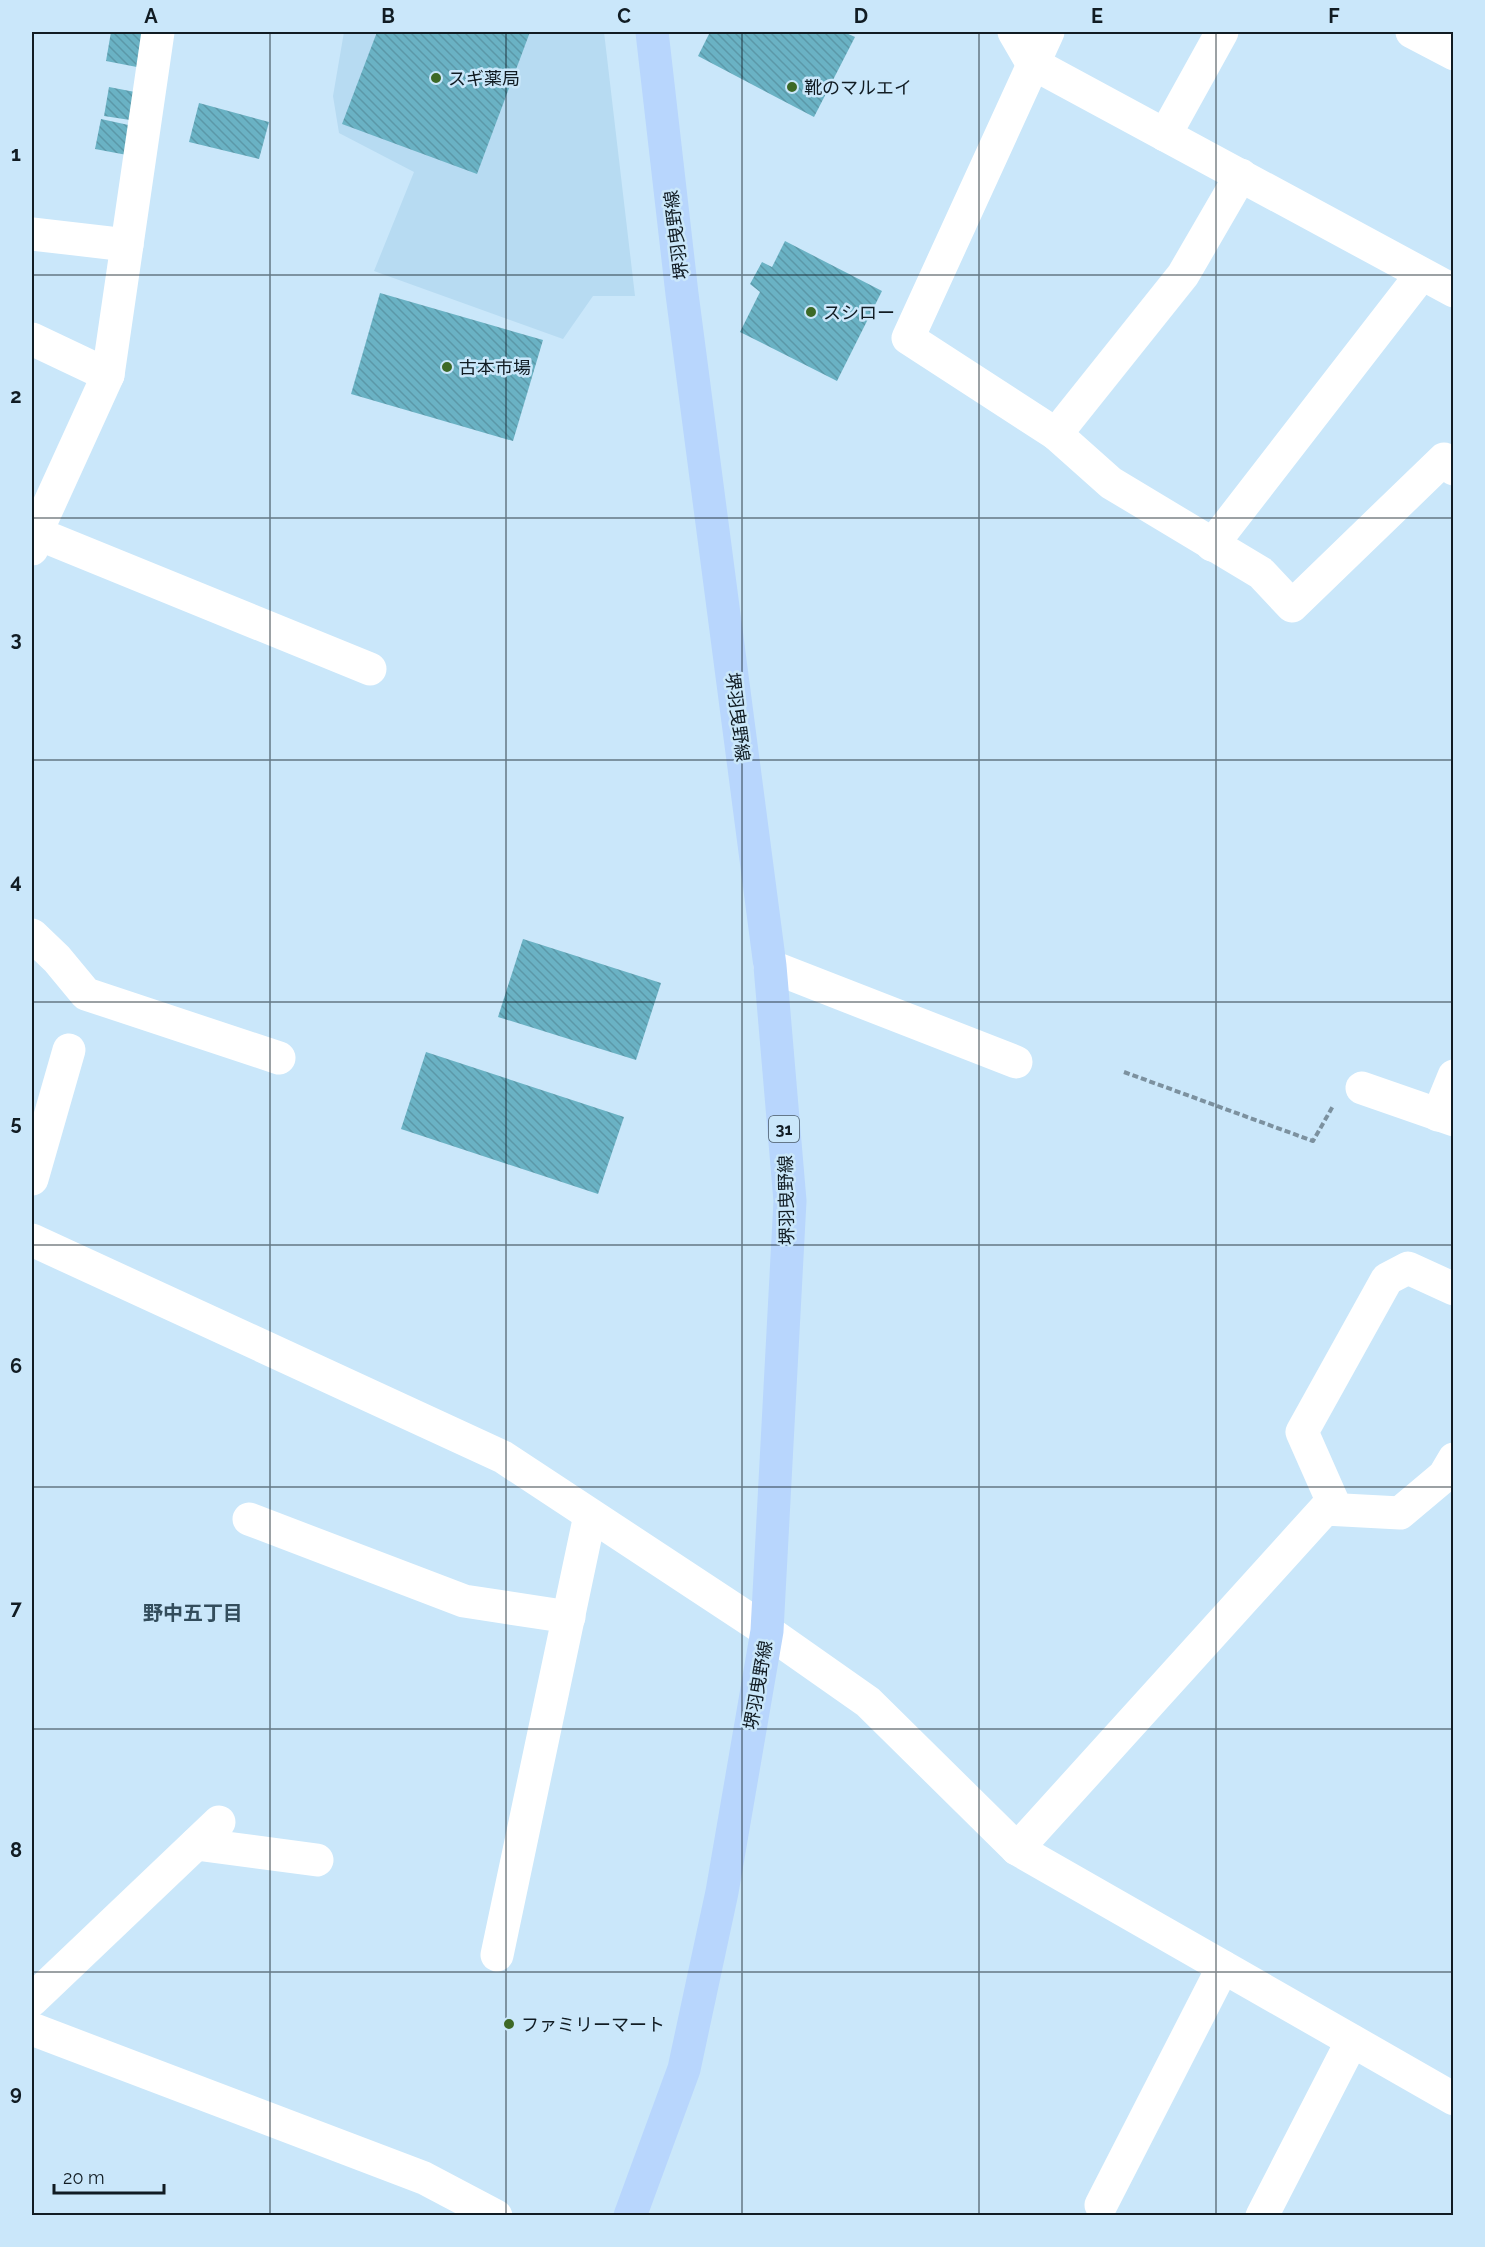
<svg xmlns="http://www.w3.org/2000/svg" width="1485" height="2247" viewBox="0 0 1485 2247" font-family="Raleway,'Noto Sans JP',sans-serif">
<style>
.built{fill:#b7dbf2}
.building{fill:url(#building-back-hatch)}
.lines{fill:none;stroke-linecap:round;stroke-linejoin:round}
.path{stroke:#7c919f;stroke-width:4;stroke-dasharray:6 3;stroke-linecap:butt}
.minor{stroke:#fff;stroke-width:33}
.major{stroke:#b8d6fd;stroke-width:33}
.grid{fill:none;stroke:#111c23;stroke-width:1.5;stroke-opacity:0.55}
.poi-dot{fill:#3d6926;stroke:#cae7fa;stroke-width:2}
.labels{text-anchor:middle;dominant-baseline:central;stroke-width:5;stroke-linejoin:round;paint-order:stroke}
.shield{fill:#cae7fa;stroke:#485964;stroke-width:1.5}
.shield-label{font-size:16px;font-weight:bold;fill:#111c23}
.poi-label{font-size:18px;fill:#111c23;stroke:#cae7fa;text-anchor:start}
.street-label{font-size:18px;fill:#111c23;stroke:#cae7fa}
.neighbourhood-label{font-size:20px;font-weight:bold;fill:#334d5c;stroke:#cae7fa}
.neatline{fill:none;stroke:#111c23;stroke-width:2}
.grid-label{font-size:20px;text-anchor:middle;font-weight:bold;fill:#111c23}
</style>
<defs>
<pattern id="building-back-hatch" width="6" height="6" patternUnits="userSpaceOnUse" patternTransform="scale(1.5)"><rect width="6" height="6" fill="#6ab2c4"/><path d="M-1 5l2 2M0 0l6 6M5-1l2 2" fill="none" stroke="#5b98a8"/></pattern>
</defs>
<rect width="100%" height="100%" fill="#cae7fa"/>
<polygon class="built" points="344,32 604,32 635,296 593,296 563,339 374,271 414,172 339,133 333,96"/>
<g class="building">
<polygon points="111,32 149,32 142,68 106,61"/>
<polygon points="377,32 530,32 477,174 342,124"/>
<polygon points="710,32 844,32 855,37 814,117 698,56"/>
<polygon points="109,87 135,92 130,120 104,116"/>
<polygon points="199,103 269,122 259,159 189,142"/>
<polygon points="101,119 133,126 127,155 95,149"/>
<polygon points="785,241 882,291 837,381 740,332 760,292 750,284 762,262 772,267"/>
<polygon points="380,293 543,340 513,441 351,394"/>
<polygon points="523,939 661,983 636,1060 498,1017"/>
<polygon points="426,1052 624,1117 598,1194 401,1129"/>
</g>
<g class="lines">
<polyline class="path" points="1124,1072 1313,1141 1333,1106"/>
<g class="minor">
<polyline points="1014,32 1032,63 1454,291"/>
<polyline points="1048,32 908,338 1056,434 1111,483 1261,573 1292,606 1444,459 1454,469"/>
<polyline points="1412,32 1454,54"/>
<polyline points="1165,135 1222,32"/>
<polyline points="32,234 127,245"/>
<polyline points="32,339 108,375"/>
<polyline points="1056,434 1183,275 1241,175"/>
<polyline points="36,533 370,669"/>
<polyline points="1212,545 1421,275"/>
<polyline points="32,549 36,533 108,375 158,32"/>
<polyline points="32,935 57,959 86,994 279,1058"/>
<polyline points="770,966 1016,1062"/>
<polyline points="1362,1088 1454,1120"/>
<polyline points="1438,1115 1454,1076"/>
<polyline points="32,1179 69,1050"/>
<polyline points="32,1240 503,1457 767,1631 868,1702 1017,1849 1454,2099"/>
<polyline points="1336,1509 1302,1432 1387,1279 1408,1268 1454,1289"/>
<polyline points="249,1519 464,1601 569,1617"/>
<polyline points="196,1844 317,1860"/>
<polyline points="1017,1849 1325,1509 1400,1513 1444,1476 1454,1459"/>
<polyline points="497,1955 590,1515"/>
<polyline points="32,2000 219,1822"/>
<polyline points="32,2029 424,2178 496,2216"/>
<polyline points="1101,2205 1223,1967"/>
<polyline points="1262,2216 1352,2041"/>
</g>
<polyline class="major" points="630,2216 684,2069 722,1892 767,1631 790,1201 770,966 682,294 652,32"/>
</g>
<path class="grid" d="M 270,32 L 270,2216M 506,32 L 506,2216M 742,32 L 742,2216M 979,32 L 979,2216M 1216,32 L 1216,2216M 32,275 L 1454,275M 32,518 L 1454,518M 32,760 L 1454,760M 32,1002 L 1454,1002M 32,1245 L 1454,1245M 32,1487 L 1454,1487M 32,1729 L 1454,1729M 32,1972 L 1454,1972"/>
<g class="poi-dot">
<circle cx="436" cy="78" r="6"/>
<circle cx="792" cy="87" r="6"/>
<circle cx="811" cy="312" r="6"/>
<circle cx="447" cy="367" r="6"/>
<circle cx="509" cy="2024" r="6"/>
</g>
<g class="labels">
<rect class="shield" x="769" y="1116" width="30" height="26" rx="4.5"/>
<g class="shield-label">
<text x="784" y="1129">31</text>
</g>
<g class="poi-label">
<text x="448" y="78">スギ薬局</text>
<text x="804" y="87">靴のマルエイ</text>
<text x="823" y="312">スシロー</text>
<text x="459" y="367">古本市場</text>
<text x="521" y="2024">ファミリーマート</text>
</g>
<g class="street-label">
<text transform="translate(676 235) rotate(-97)">堺羽曳野線</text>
<text transform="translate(738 717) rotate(83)">堺羽曳野線</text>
<text transform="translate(786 1200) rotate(-91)">堺羽曳野線</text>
<text transform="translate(758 1685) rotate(-80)">堺羽曳野線</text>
</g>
<g class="neighbourhood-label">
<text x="193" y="1613">野中五丁目</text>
</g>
</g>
<rect width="1485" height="2247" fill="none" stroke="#cae7fa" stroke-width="66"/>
<path d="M54 2184v9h110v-9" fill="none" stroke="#111c23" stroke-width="3"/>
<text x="63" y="2184" font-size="18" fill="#111c23" stroke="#cae7fa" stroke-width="4.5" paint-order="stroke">20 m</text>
<rect x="33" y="33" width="1419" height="2181" class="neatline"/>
<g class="grid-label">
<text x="151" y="23">A</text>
<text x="388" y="23">B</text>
<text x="624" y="23">C</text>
<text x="861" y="23">D</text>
<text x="1097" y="23">E</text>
<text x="1334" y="23">F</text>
<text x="16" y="161">1</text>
<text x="16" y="403">2</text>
<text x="16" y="646">3</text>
<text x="16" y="888">4</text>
<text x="16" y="1130">5</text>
<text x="16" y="1373">6</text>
<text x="16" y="1615">7</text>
<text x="16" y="1857">8</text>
<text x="16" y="2100">9</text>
</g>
</svg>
